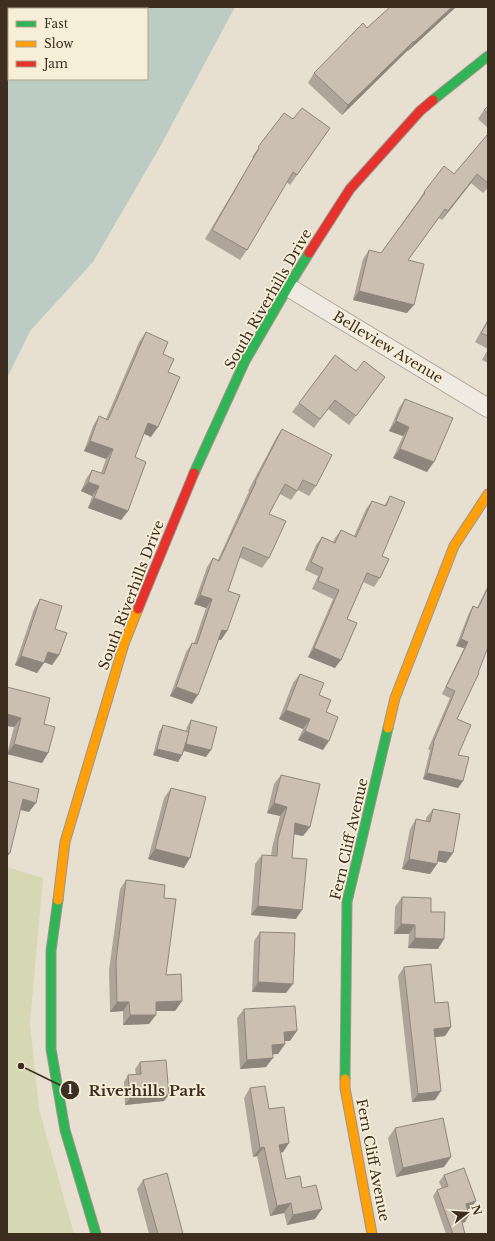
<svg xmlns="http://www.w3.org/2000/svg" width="495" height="1241" viewBox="0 0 495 1241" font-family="'Libre Baskerville',serif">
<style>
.green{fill:#d6d7b3}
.water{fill:#bcccc2;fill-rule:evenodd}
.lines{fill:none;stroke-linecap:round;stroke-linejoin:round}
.street-casing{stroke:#ada599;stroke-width:20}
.fast-casing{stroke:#9c958a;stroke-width:11}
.slow-casing{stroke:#9c958a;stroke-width:11}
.jam-casing{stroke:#9c958a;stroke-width:11}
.street{stroke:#efebe3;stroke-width:18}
.fast{stroke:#30b455;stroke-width:9}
.slow{stroke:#ff9f0a;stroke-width:9}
.jam{stroke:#e5322d;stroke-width:9}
.wall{fill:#afa499}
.shaded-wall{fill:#8e867d}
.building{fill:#cbbfb2;stroke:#8e867d}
.labels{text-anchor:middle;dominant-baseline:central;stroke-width:3.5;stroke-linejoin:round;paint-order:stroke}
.street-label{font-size:14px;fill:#3d2e20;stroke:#f7eed8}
.leader{fill:none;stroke:#3d2e20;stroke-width:1.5}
.callout-dot{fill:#3d2e20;stroke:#f7eed8;stroke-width:1.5}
.mark-label{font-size:12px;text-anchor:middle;font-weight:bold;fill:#fff}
.callout-label{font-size:15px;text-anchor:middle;font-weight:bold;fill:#3d2e20;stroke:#f7eed8;stroke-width:3.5;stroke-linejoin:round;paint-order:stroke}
</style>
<rect width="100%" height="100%" fill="#e7e0d1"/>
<polygon class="green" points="7,867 43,878 30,1023 39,1109 74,1234 7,1234"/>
<path class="water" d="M 7,7 L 235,7 L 161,145 L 93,262 L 30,331 L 7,378 ZM 9,9 L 147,9 L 147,79 L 9,79 Z"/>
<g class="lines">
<defs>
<polyline id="street" points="288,287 488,408"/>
<g id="fast">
<polyline points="433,100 488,56"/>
<polyline points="194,473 245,361 288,287 309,253"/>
<polyline points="58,900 51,951 51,1049 65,1130 96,1234"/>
<polyline points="345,1079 347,902 388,728"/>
</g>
<g id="slow">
<polyline points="388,728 395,698 454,546 488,494"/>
<polyline points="58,900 65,842 124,644 138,609"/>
<polyline points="345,1079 345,1088 372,1234"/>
</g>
<g id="jam">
<polyline points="309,253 350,189 420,111 433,100"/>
<polyline points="138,609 194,473"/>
</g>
</defs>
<use href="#street" class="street-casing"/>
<use href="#fast" class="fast-casing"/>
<use href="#slow" class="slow-casing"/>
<use href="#jam" class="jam-casing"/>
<use href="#street" class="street"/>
<use href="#fast" class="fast"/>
<use href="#slow" class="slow"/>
<use href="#jam" class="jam"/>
</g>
<g class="wall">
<polygon points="456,7 408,51 407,51 342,115 308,83 314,73 367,28"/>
<polygon points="488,106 488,128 478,119 484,110"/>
<polygon points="284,113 293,119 330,128 290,185 287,182 247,250 240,260 205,239 253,158 252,157"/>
<polygon points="488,134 488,188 483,193 471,183 442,220 439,218 408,260 407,313 353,300 363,259 369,250 381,253 418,201 424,192 454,174"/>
<polygon points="488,319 488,363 482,360 488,349 475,342"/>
<polygon points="146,332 163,354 168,372 151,437 144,434 135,457 128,511 121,520 88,508 92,496 81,491 86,479 92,470 101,473 106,459 84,451 93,426 99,416 106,419 139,342"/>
<polygon points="356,371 385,377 349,425 328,409 314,428 292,412 299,403"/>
<polygon points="405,399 427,472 393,458 403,436 389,431 399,408"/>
<polygon points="282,429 316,486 309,496 298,490 291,500 280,494 269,514 269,558 262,568 239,557 228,591 227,631 221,640 219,640 192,704 170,696 186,652 192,643 194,643 206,608 194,604 207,567 213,558 218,560 249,491 248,491 276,438"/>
<polygon points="390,496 382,556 380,578 374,587 363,582 347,619 335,668 308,657 333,599 312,589 318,576 305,570 316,545 322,537 333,542 335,538 341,530 354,536 366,509 372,501 384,506"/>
<polygon points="488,585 488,647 457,719 458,755 463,781 458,788 423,779 430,750 428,749 450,698 442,694 464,648 456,646 469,613 473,606 477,608"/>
<polygon points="40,599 55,629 59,655 52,665 44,662 37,673 15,665 34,609"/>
<polygon points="300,674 319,695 326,712 323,750 298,740 303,729 279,719 293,683"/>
<polygon points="7,687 44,724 48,753 42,763 7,754 14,727 7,726"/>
<polygon points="191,720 206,757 184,751 182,755 178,762 153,755 159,732 163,725 186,731 187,727"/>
<polygon points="281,775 310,827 303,836 294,834 292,858 296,919 251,915 255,864 262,855 271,856 272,848 280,816 267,813 274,784"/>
<polygon points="171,788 184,868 148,859 164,798"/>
<polygon points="488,797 488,850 487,850"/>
<polygon points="433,809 446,863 437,861 437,864 430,874 402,869 410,829 416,819 426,821 426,818"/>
<polygon points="126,880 164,898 166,975 182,1001 175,1011 156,1011 149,1024 123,1025 123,1011 110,1012 109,970 120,889"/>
<polygon points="402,897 431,912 438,949 408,948 409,934 394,934 395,907"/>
<polygon points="260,932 286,993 252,992 254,941"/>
<polygon points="404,967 435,1003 451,1027 445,1036 435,1037 435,1100 412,1102 398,976"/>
<polygon points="244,1009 290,1041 285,1041 285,1044 278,1054 273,1054 266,1067 240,1069 237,1018"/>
<polygon points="140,1062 164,1101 125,1105 124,1082 128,1075 136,1075 135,1069"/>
<polygon points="250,1088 269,1109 289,1143 283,1152 280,1153 286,1179 302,1188 315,1219 287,1225 284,1213 270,1216 257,1156 253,1157 244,1098"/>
<polygon points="395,1128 444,1167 396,1177 388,1138"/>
<polygon points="444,1175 471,1208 467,1209 465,1222 462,1223 465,1234 446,1234 433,1196 437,1190 442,1188 439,1182"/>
<polygon points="143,1180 183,1234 149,1234 137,1189"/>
</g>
<g class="shaded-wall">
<polygon points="452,7 456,7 408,51 414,42"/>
<polygon points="414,41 407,51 342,115 348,105"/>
<polygon points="477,174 471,183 442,220 448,211"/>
<polygon points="359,291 414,305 407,313 353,300"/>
<polygon points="396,421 409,427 403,436 389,431"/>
<polygon points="148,423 158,427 151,437 141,432"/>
<polygon points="90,441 113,449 106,459 84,451"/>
<polygon points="400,449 434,462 427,472 393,458"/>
<polygon points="88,482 99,486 92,496 81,491"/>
<polygon points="94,498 128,511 121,520 88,508"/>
<polygon points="200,595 212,599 206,608 194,604"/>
<polygon points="222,630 227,631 221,640 216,639"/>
<polygon points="461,639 468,642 464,648 456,646"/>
<polygon points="314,648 341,660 335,668 308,657"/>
<polygon points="48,652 59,655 52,665 41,661"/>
<polygon points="21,656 44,663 37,673 15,665"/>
<polygon points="176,687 198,695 192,704 170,696"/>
<polygon points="286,710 310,719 303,729 279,719"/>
<polygon points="7,714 21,718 14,727 7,726"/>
<polygon points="305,731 329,741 323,750 298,740"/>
<polygon points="14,744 48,753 42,763 7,754"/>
<polygon points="186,744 211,750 206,757 181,750"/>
<polygon points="157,749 182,755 178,762 153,755"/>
<polygon points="427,773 463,781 458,788 423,779"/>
<polygon points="23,799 36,803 29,812 16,809"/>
<polygon points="274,803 287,807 280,816 267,813"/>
<polygon points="295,823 310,827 303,836 288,833"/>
<polygon points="155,849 190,858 184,868 148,859"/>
<polygon points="439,851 453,853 446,863 432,860"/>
<polygon points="7,853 10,853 7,857"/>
<polygon points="409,859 437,864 430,874 402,869"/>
<polygon points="258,906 302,910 296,919 251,915"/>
<polygon points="401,924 415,925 409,934 394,934"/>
<polygon points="415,938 444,939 438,949 408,948"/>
<polygon points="258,982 293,984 286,993 252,992"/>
<polygon points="182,1001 175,1011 149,1011 156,1002"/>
<polygon points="117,1002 129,1002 123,1011 110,1012"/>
<polygon points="130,1015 156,1015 149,1024 123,1025"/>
<polygon points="451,1027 445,1036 428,1038 434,1029"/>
<polygon points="297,1031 290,1041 277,1041 284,1032"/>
<polygon points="285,1044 278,1054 265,1055 272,1045"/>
<polygon points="273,1058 266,1067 240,1069 247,1060"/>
<polygon points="441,1091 435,1100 412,1102 418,1094"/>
<polygon points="169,1095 164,1101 125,1105 130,1098"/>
<polygon points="289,1143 283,1152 272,1154 279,1145"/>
<polygon points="264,1147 257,1156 253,1157 260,1148"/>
<polygon points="451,1157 444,1167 396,1177 403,1168"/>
<polygon points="476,1201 471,1208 461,1211 466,1204"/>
<polygon points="291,1203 284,1213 270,1216 277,1206"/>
<polygon points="322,1209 315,1219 287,1225 293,1215"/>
<polygon points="469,1215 465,1222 456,1225 461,1218"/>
</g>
<g class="building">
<polygon points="390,7 452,7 414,42 414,41 348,105 314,73 363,23 367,28"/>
<polygon points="488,106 488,113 484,110"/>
<polygon points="302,108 330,128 297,175 293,172 247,250 212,230 259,148 258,147 284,113 293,119"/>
<polygon points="488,134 488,183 477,174 448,211 445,209 408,260 424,264 414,305 359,291 369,250 381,253 425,193 424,192 444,166 454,174"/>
<polygon points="488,321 488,336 481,333"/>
<polygon points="146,332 168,342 163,354 174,359 168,372 180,377 158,427 148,423 135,457 146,462 128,511 94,498 99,486 88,482 92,470 104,474 113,449 90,441 99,416 108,420"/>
<polygon points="335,355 356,371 364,361 385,377 356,416 335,400 320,419 299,403"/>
<polygon points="405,399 453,418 434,462 400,449 409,427 396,421"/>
<polygon points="282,429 332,455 316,486 303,480 297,491 285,484 269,514 286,521 269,558 243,547 228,591 240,595 227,631 222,630 198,695 176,687 192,643 197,644 212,599 200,595 213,558 219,561 256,482 255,482"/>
<polygon points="390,496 405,502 382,556 389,559 380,578 367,573 347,619 357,623 341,660 314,648 339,590 318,581 323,568 311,562 322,537 335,543 341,530 356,537 372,501 386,506"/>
<polygon points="488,588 488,647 478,673 479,673 457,719 471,725 458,755 469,757 463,781 427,773 434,743 433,743 455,691 446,687 468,642 461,639 473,606 478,608"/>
<polygon points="40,599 62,606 55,629 67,633 59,655 48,652 44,663 21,656"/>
<polygon points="300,674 324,683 319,695 331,700 326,712 338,717 329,741 305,731 310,719 286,710"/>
<polygon points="7,687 50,698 44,724 55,727 48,753 14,744 21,718 7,714"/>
<polygon points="191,720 217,727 211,750 186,744"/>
<polygon points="163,725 189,732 182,755 157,749"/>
<polygon points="281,775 320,784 310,827 295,823 292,858 307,859 302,910 258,906 262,855 277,856 278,839 287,807 274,803"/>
<polygon points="7,781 39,789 36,803 23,799 10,853 7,853"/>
<polygon points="171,788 206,797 190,858 155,849"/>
<polygon points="433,809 460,814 453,853 439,851 437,864 409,859 416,819 430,822"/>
<polygon points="126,880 165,885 164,898 176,899 166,975 181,974 182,1001 156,1002 156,1015 130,1015 129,1002 117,1002 116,961"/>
<polygon points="402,897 431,898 431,912 445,912 444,939 415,938 415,925 401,924"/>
<polygon points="260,932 295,933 293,984 258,982"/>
<polygon points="431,964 435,1003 448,1002 451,1027 434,1029 441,1091 418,1094 404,967"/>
<polygon points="295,1006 297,1031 284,1032 285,1044 272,1045 273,1058 247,1060 244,1009"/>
<polygon points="166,1060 169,1095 130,1098 128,1075 141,1074 140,1062"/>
<polygon points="265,1086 269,1109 284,1107 289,1143 279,1145 286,1179 300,1176 302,1188 316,1185 322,1209 293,1215 291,1203 277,1206 264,1147 260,1148 250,1088"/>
<polygon points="443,1118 451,1157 403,1168 395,1128"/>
<polygon points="464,1168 476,1201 466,1204 469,1215 461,1218 465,1234 452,1234 453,1234 437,1190 448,1186 444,1175"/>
<polygon points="167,1173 183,1234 158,1234 143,1180"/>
</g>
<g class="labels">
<g class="street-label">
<text transform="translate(268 299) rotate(-60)">South Riverhills Drive</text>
<text transform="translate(388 347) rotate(31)">Belleview Avenue</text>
<text transform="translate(131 595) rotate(-69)">South Riverhills Drive</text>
<text transform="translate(349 839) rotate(-77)">Fern Cliff Avenue</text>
<text transform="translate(373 1160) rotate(79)">Fern Cliff Avenue</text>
</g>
</g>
<path class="leader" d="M21 1066L70 1090"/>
<g class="callout-dot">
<circle cx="21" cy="1066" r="4"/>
<circle cx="70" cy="1090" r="10"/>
</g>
<g class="mark-label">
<text x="70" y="1094">1</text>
</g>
<g class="callout-label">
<text x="147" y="1096">Riverhills Park</text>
</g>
<rect width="495" height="1241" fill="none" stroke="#3d2e20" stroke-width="16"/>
<rect x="8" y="8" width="140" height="72" fill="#f7eed8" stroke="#ada18e"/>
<rect x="16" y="21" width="20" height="6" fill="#30b455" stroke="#ada18e"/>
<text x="44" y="28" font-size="12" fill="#3d2e20">Fast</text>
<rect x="16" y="41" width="20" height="6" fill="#ff9f0a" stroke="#ada18e"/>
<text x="44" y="48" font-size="12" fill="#3d2e20">Slow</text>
<rect x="16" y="61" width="20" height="6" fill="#e5322d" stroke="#ada18e"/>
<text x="44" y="68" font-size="12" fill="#3d2e20">Jam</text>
<g transform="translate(467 1213) rotate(73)" stroke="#f7eed8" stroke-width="3" paint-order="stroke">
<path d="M0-3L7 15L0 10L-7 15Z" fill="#3d2e20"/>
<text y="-6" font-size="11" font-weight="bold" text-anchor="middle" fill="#3d2e20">N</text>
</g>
</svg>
